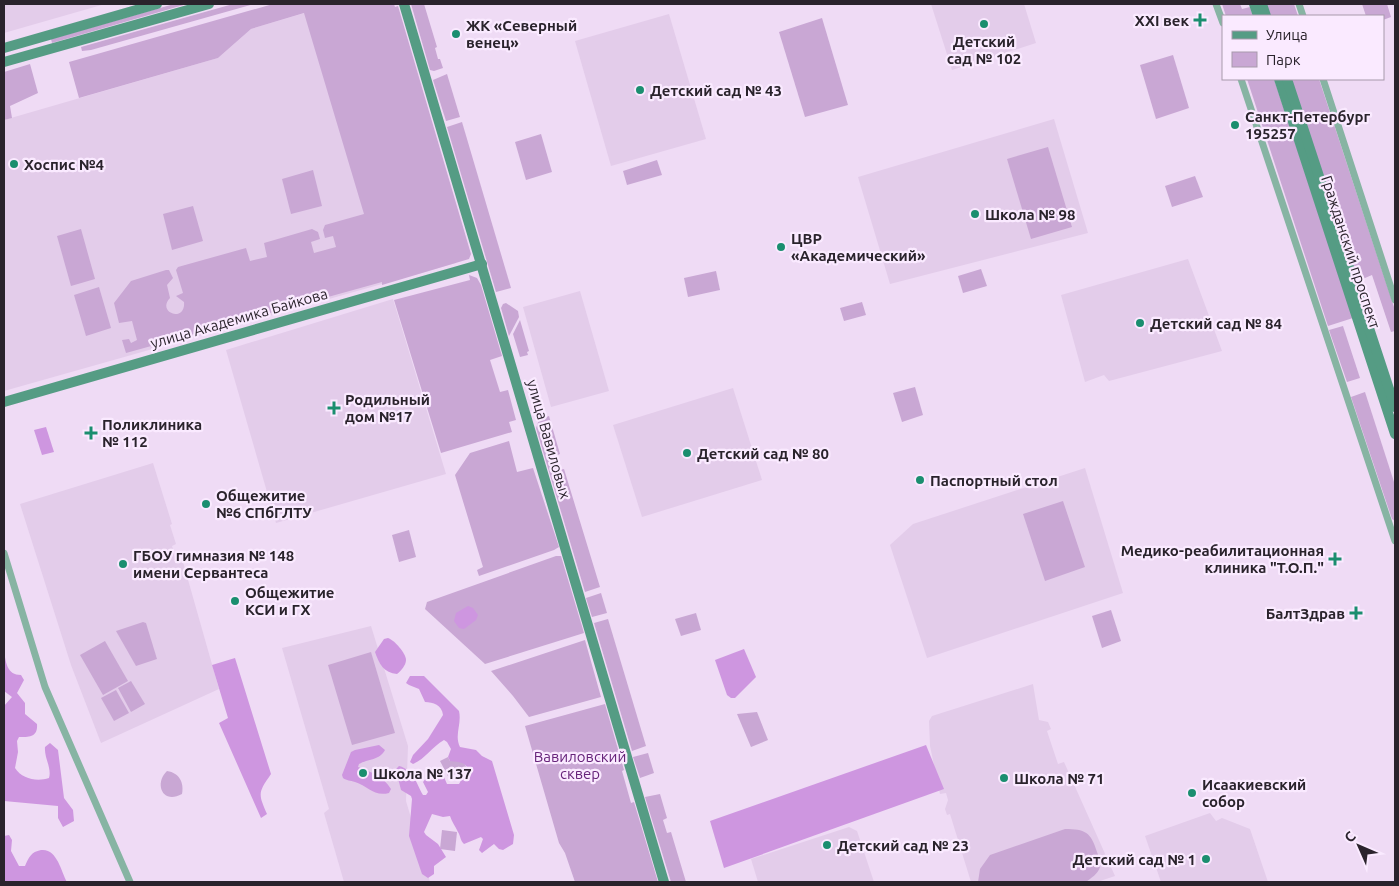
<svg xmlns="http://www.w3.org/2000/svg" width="1399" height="886" viewBox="0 0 1399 886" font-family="Ubuntu,sans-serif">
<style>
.built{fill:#e3ccea}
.green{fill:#c9a7d4}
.forest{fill:#ce96e0}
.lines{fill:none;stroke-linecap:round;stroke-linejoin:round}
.street{stroke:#87b4a3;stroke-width:7}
.secondary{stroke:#559c84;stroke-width:10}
.poi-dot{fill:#1a8e6f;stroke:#faeaff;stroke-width:2}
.labels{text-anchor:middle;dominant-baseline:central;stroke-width:4.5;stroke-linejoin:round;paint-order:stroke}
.poi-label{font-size:15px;font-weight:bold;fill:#2a232c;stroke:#faeaff;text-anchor:start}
.street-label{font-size:15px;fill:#2a232c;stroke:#faeaff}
.park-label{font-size:15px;fill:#67237a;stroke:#faeaff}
</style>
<rect width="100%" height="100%" fill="#efdbf5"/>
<g class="built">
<polygon points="4,4 105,4 4,33"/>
<polygon points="335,4 456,263 4,391 4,120 218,58 251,29"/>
<polygon points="931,4 1024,4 1036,43 952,70"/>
<polygon points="669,14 706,139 611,166 575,41"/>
<polygon points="1054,119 1088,233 890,284 858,177"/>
<polygon points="1188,259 1222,351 1109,381 1104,375 1085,382 1061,295"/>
<polygon points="580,291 609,391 551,407 523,307"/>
<polygon points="393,299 446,474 276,523 226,350"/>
<polygon points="733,388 762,480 642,517 613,425"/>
<polygon points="153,463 172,524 170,525 176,544 172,546 173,549 175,557 181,555 219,689 101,743 71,665 20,504"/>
<polygon points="1085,468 1123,593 927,658 890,545 913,524"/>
<polygon points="371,626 408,746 406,801 430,882 344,882 324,813 329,809 282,648"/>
<polygon points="1033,684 1039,720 1048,722 1051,729 1047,731 1058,764 1064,762 1115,876 1097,882 971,882 950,814 947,815 945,809 948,800 946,793 940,794 930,746 929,721 932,716"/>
<polygon points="1210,813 1216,821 1222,818 1250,829 1268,882 1161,882 1145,836"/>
<polygon points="849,827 857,831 874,882 758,882 751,859"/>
</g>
<g class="green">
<polygon points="174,4 187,4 52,43 51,39"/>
<polygon points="233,4 254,4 91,50 82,51 81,47"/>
<path d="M 273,4 L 394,4 L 395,7 L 398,6 L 471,254 L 469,259 L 382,285 L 382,282 L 126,353 L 122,340 L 129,339 L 131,343 L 137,340 L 132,321 L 119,323 L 114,303 L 131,281 L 166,270 L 169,270 L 173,278 L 167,285 L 170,298 C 156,313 186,323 184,302 L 176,296 L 183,293 L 176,270 L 178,267 L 246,248 L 250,261 L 267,257 L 264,243 L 312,229 L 318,232 L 320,239 L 311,242 L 314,253 L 336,247 L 333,236 L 325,238 L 323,230 L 325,225 L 364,214 L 304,13 L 251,29 L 218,58 L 79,98 L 69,62 Z"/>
<polygon points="411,4 424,4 437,47 435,48 438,59 440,59 443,68 434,71 430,70"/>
<polygon points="1222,4 1240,4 1242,9 1250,7 1253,16 1226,16"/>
<polygon points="1266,4 1294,4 1298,16 1270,16"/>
<polygon points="1362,4 1387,4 1391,17 1383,20 1383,16 1366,16"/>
<polygon points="822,18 848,105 805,117 779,32"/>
<polygon points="1173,55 1189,108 1156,119 1140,65"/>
<polygon points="30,64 38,93 10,106 12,118 4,120 4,72"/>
<polygon points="447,74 460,117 446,121 433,80"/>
<polygon points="1247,79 1274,79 1353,318 1328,326"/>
<polygon points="1291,79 1319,79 1395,310 1395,331 1391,332 1372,275 1358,281"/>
<polygon points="462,122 511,288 496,292 447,127"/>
<polygon points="541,134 552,172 526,180 515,142"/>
<polygon points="1048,147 1072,227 1031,239 1007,159"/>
<polygon points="657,160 662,175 627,185 623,171"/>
<polygon points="313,170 322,206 291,214 282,179"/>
<polygon points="1195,176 1203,197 1172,207 1165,186"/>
<polygon points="193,206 203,241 172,250 163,214"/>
<polygon points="81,229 95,279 71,286 57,236"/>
<polygon points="981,269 987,286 963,293 958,276"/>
<polygon points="716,271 720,290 688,297 684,278"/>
<polygon points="469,275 477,278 481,285 502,356 490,360 500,392 508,390 516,420 509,422 512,432 441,453 394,300 470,280"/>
<polygon points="99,287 111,328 86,336 74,295"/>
<polygon points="862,302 866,315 844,321 840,308"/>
<polygon points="506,303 518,311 519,317 509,336 501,308 503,304"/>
<polygon points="520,320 529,351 527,352 528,355 520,357 513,334"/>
<polygon points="1343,326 1360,378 1347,382 1329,330"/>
<polygon points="915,387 923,415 902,422 893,393"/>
<polygon points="1365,392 1395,485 1395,521 1392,519 1351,397"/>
<polygon points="549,416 560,454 555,456 559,470 564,469 600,587 585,592 536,428 539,420"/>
<polygon points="509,441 517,472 533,468 559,547 554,550 479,576 477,570 483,567 455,475 470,453"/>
<polygon points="1063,501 1085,567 1045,581 1023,514"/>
<polygon points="409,530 416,557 399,562 392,535"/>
<polygon points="556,556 561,556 584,633 485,664 425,609 427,602"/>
<polygon points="601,593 607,613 592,617 586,598"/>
<polygon points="1111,610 1121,641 1102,648 1092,616"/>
<polygon points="696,613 701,630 681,636 675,619"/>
<polygon points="608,619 646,746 632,751 594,623"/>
<polygon points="143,622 146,623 157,659 136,666 116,631"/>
<polygon points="585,640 601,697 529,717 513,696 491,671"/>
<polygon points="105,641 128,681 103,695 80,655"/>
<polygon points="371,652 395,733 352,745 328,665"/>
<polygon points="131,681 145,704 131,712 118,688"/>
<polygon points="116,690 129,713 114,721 101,698"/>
<polygon points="605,704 624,770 622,771 631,803 634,802 658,882 575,882 565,853 559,843 525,726"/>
<polygon points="757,712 768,740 751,747 737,714"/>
<polygon points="648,753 654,773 640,778 633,757"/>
<polygon points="460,756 468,770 450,780 440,761 448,757 450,761"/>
<path d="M 167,771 C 180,773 184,783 182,794 C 162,805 154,783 167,771 Z"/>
<polygon points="660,794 667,818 663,820 667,833 671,832 686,882 671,882 645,797"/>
<path d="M 1065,829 C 1085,829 1091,832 1097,852 C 1099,857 1101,862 1100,867 C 1098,874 1091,878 1086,882 L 978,882 L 980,869 L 990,855 Z"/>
<polygon points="442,830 457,832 455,851 440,849"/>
</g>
<g class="forest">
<polygon points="46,427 54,452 42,455 34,430"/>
<polygon points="468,606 473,608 478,615 476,620 464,629 459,628 454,621 456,613"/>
<path d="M 388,638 C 394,640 406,653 406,660 C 406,665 401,671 397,674 C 384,673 379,664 375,652 L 384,639 Z"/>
<polygon points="744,649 756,677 735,698 731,698 727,695 715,660"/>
<path d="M 4,651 C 6,663 7,675 21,675 L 24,680 L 17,693 L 25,703 L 25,714 L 37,724 C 38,737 29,737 19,737 L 17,741 L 18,752 L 15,768 C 22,779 37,782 49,778 C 52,768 44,758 45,747 L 50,743 L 58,750 L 64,798 L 73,810 L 74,821 L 63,827 L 58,818 L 58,806 L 4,801 L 4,706 L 12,697 L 4,691 Z"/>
<path d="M 235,658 L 271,774 C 258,793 258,793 267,814 L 261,818 L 219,723 L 228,718 L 212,665 Z"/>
<path d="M 410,676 L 424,676 L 459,711 C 462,724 454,735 460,747 L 476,750 L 482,756 L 492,761 L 514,835 L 513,844 L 503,850 L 499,849 L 494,844 L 482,853 L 479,850 L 483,839 L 481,837 L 464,844 C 460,840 461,837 458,832 C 455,826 452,822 450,816 L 443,817 L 432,814 L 424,832 L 426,835 L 438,844 L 446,857 L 434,866 L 434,874 L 428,878 L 422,874 L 409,836 L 412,799 L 411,796 L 401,790 L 398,778 L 393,772 L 399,766 C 414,770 416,783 423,795 L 426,795 L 428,792 L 423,782 L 428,776 L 444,777 L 447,784 L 459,784 L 463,777 L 470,773 C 466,762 461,762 450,761 L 448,757 L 451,749 L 447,742 L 444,740 C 432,747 425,759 413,764 L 410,762 L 413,755 L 428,739 L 443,715 C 442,705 433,702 425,702 L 419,689 L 409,685 L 406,683 Z"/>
<path d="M 379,745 L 385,750 C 380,760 368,759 359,764 L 358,767 C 371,772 383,776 391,789 L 389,793 C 374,797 368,786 355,782 C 350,780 347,781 343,778 L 342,775 L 351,752 L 355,750 Z"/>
<polygon points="926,745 944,789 724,868 710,821"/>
<path d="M 9,835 L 12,840 L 11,851 L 19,866 L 25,866 C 29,857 31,852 41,850 C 57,848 61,871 67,882 L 4,882 L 4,836 Z"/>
</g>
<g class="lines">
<g class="street">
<polyline points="1216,4 1223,23"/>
<polyline points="1299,4 1303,16"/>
<polyline points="1241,79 1395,541"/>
<polyline points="1323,79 1395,300"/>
<polyline points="4,553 45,687 130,882"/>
</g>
<g class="secondary">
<polyline points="404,4 664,882"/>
<polyline points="1254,4 1258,16"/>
<polyline points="1262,4 1266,16"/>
<polyline points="4,48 157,4"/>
<polyline points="4,62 209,4"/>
<polyline points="1279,79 1395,434"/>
<polyline points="1287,79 1395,407"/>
<polyline points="4,402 482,264"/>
</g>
</g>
<g class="poi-dot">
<path d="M1197.5 12.5h5v5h5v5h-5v5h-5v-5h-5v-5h5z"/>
<circle cx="984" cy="24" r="5"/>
<circle cx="456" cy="34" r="5"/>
<circle cx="640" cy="90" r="5"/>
<circle cx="1235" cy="125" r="5"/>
<circle cx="14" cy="164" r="5"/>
<circle cx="975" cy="214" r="5"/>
<circle cx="781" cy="247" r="5"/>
<circle cx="1140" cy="323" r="5"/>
<path d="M331.5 400.5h5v5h5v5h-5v5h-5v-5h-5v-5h5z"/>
<path d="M88.5 425.5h5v5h5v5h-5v5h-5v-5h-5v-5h5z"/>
<circle cx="687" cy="453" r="5"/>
<circle cx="920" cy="480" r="5"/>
<circle cx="206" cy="504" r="5"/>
<path d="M1332.5 551.5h5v5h5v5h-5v5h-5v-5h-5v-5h5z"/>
<circle cx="123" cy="564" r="5"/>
<circle cx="235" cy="601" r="5"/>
<path d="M1353.5 605.5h5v5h5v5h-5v5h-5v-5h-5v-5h5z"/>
<circle cx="363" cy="773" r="5"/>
<circle cx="1004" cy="778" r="5"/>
<circle cx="1192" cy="793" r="5"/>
<circle cx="827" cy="845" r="5"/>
<circle cx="1206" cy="859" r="5"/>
</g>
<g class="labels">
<g class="poi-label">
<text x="1189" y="20" text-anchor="end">XXI век</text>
<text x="466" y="25">ЖК «Северный<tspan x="466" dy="17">венец»</tspan></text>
<text x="984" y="41" text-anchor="middle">Детский<tspan x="984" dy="17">сад № 102</tspan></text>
<text x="650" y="90">Детский сад № 43</text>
<text x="1245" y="116">Санкт-Петербург<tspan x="1245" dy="17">195257</tspan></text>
<text x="24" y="164">Хоспис №4</text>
<text x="985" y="214">Школа № 98</text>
<text x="791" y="238">ЦВР<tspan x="791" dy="17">«Академический»</tspan></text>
<text x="1150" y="323">Детский сад № 84</text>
<text x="345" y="399">Родильный<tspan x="345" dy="17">дом №17</tspan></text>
<text x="102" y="424">Поликлиника<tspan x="102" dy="17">№ 112</tspan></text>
<text x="697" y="453">Детский сад № 80</text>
<text x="930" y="480">Паспортный стол</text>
<text x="216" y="495">Общежитие<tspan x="216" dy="17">№6 СПбГЛТУ</tspan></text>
<text x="1324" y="550" text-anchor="end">Медико-реабилитационная<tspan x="1324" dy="17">клиника "Т.О.П."</tspan></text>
<text x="133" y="555">ГБОУ гимназия № 148<tspan x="133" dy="17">имени Сервантеса</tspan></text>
<text x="245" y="592">Общежитие<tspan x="245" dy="17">КСИ и ГХ</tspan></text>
<text x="1345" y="613" text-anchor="end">БалтЗдрав</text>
<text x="373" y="773">Школа № 137</text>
<text x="1014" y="778">Школа № 71</text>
<text x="1202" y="784">Исаакиевский<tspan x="1202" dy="17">собор</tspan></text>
<text x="837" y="845">Детский сад № 23</text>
<text x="1196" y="859" text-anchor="end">Детский сад № 1</text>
</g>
<g class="street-label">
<text transform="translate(1351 252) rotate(72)">Гражданский проспект</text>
<text transform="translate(239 318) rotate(-16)">улица Академика Байкова</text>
<text transform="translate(549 439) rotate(74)">улица Вавиловых</text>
</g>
<g class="park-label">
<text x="580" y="756">Вавиловский<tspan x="580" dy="17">сквер</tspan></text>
</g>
</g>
<rect width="1399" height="886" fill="none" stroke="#2a232c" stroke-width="10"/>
<rect x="1222" y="15" width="162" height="65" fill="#faeaff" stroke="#a79aab"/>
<rect x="1232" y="31" width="25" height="8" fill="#559c84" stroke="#a79aab"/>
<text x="1266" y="40" font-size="15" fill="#2a232c">Улица</text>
<rect x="1232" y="52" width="25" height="15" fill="#c9a7d4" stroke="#a79aab"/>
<text x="1266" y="65" font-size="15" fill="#2a232c">Парк</text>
<g transform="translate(1359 846) rotate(315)" stroke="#faeaff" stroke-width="4" paint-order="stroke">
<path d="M0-4L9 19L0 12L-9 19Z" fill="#2a232c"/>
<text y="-8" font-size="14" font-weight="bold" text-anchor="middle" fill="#2a232c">С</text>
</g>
</svg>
